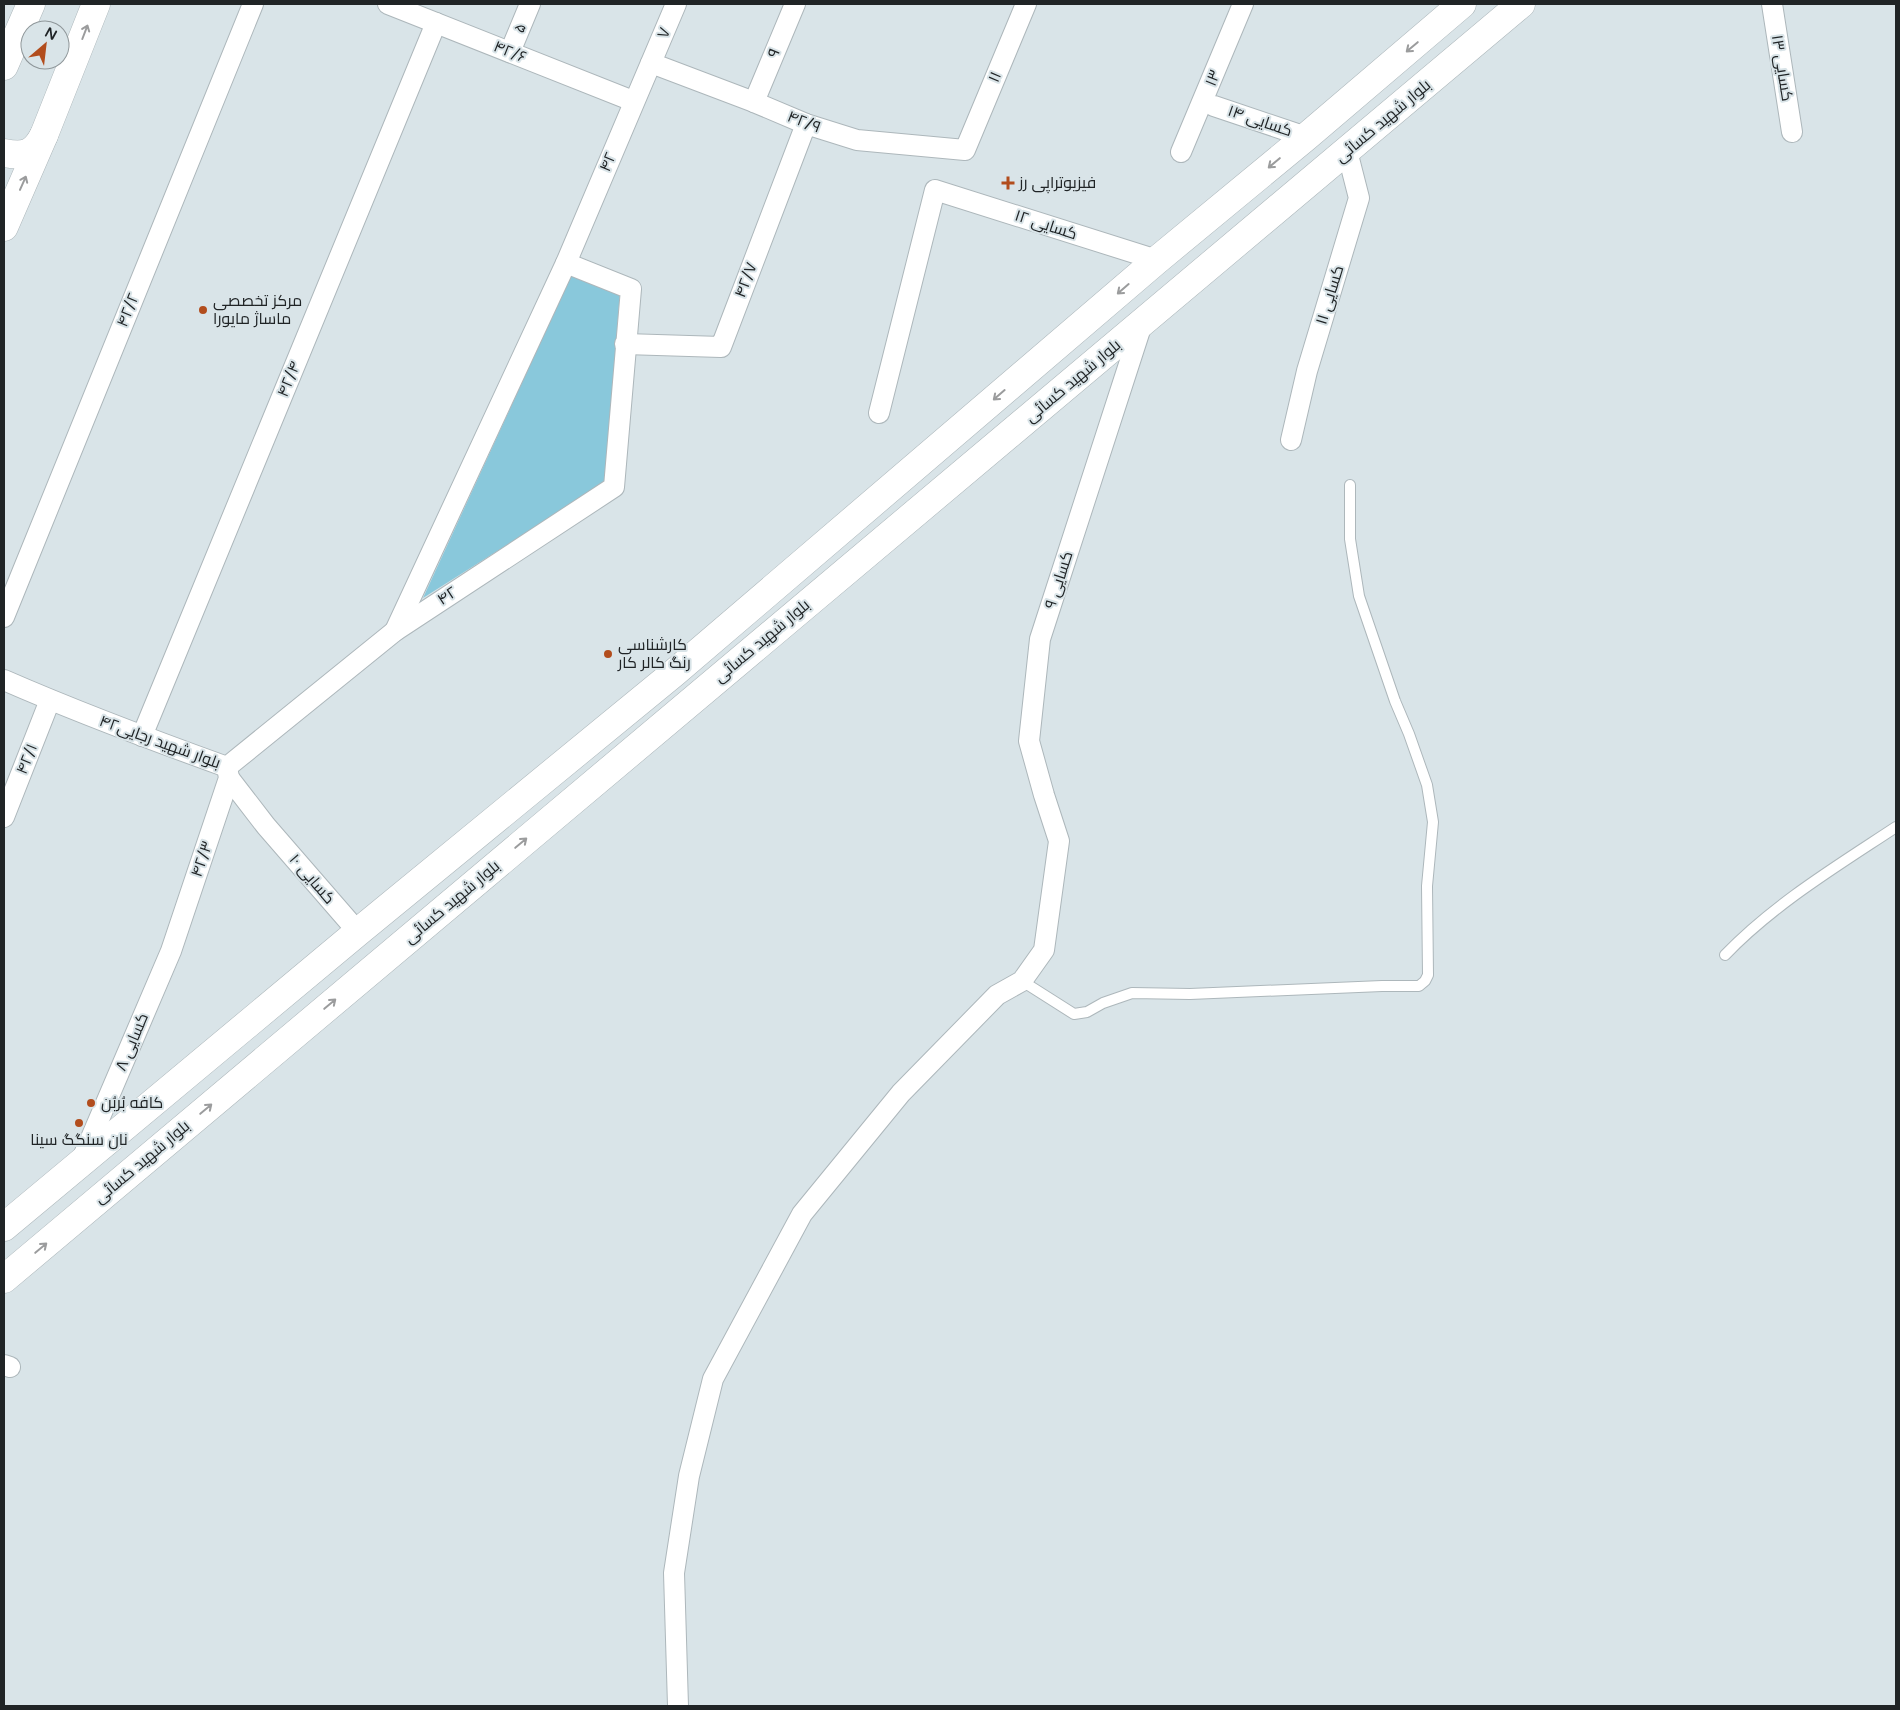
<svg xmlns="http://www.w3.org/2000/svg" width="1900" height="1710" viewBox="0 0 1900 1710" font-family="'Varela Round',Cairo,sans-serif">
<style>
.green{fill:#89c8db}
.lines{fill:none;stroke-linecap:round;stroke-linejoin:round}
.service-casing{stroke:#adb7bb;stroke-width:12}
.minor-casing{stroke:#adb7bb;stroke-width:22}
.secondary-casing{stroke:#adb7bb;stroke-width:29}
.primary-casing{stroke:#adb7bb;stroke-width:29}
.trunk-casing{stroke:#adb7bb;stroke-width:29}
.service{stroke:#fff;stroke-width:10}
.minor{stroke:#fff;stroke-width:20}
.secondary{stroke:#fff;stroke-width:28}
.primary{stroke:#fff;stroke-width:28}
.trunk{stroke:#fff;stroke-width:28}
.oneway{stroke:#9b9c9d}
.poi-dot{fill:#b24d1d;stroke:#d9e4e8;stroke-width:2}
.labels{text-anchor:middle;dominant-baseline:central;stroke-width:4;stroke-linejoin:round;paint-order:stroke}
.street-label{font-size:16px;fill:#202426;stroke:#d9e4e8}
.poi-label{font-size:16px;fill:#202426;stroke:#d9e4e8;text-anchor:start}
</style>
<rect width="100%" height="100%" fill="#d9e4e8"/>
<polygon class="green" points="571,276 620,292 605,483 423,598"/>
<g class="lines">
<defs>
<g id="service">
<path d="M 1725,955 C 1774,904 1837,866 1896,827"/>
<polyline points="1022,981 1074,1014 1087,1012 1103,1003 1132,993 1190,994 1382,986 1419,986 1425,981 1428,975 1427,886 1433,822 1427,785 1409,734 1395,701 1359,596 1350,539 1350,485"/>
</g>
<g id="minor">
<polyline points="388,4 633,101"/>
<polyline points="1772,4 1792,132"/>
<polyline points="510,52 530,4"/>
<polyline points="651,63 754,102 806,124 857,140 965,150 1026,4"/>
<polyline points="754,102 795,4"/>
<polyline points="1214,106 1306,137"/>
<polyline points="1181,152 1243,4"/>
<polyline points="625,344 721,347 806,124"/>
<polyline points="879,413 935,190 1157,260"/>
<polyline points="1291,440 1307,371 1359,198 1347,151"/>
<polyline points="4,617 253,4"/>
<polyline points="395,631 566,263 676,4"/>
<path d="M 4,680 C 77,712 152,740 227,767 L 395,631 L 614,487 L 631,289 L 566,263"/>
<polyline points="142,736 436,23"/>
<polyline points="229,778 266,826 358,932"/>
<polyline points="4,817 50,700"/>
<polyline points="82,1159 171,951 229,778 227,767"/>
<polyline points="4,1365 10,1367"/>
<polyline points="678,1706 674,1573 689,1476 713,1379 802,1214 901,1093 997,995 1022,981 1044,950 1059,841 1044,795 1029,741 1040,639 1142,324"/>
</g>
<g id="secondary">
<polyline points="4,1227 358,932 674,673 1157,260 1306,137 1462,4"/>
<polyline points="4,1279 1521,4"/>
</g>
<g id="primary">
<polyline points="4,66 31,4"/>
<polyline points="4,227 44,135 96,4"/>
</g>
<path id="trunk" d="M 4,153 C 25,157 34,154 44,135"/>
</defs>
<use href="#service" class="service-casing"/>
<use href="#minor" class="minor-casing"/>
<use href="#secondary" class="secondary-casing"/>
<use href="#primary" class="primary-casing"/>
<use href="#trunk" class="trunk-casing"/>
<use href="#service" class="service"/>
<use href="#minor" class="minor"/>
<use href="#secondary" class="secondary"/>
<use href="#primary" class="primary"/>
<use href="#trunk" class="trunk"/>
</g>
<defs><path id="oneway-shaft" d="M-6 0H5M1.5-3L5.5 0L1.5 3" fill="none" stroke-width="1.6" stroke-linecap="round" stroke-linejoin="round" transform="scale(1.25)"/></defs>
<g class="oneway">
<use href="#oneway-shaft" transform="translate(85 32) rotate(-69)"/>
<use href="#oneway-shaft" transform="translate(1412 47) rotate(140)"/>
<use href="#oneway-shaft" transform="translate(1274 163) rotate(140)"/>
<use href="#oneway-shaft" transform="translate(23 183) rotate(-66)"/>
<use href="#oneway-shaft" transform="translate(1123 289) rotate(139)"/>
<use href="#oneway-shaft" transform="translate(999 395) rotate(139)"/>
<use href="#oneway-shaft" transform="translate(521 843) rotate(-40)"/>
<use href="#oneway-shaft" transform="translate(330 1004) rotate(-40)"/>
<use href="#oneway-shaft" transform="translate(206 1109) rotate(-40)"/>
<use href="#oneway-shaft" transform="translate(41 1248) rotate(-40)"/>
</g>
<g class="poi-dot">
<path d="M1005.5 175.5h5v5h5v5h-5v5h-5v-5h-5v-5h5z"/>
<circle cx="203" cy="310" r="5"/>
<circle cx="608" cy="654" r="5"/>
<circle cx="91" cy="1103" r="5"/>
<circle cx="79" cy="1123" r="5"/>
</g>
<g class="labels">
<g class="street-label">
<text transform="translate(520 28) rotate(-67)">۵</text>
<text transform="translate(664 33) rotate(-68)">۷</text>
<text transform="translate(510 52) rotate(22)">۴۲/۶</text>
<text transform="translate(774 53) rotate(-68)">۹</text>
<text transform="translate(1782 68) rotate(81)">۱۳ کسایی</text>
<text transform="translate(995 77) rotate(-67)">۱۱</text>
<text transform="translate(1213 78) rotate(-68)">۱۳</text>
<text transform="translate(1260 121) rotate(19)">۱۴ کسایی</text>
<text transform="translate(1383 121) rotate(-40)">بلوار شهید کسائی</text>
<text transform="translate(804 122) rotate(21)">۴۲/۹</text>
<text transform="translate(608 162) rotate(-67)">۴۲</text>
<text transform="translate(1046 225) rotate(18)">۱۲ کسایی</text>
<text transform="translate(746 280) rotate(-69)">۴۲/۷</text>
<text transform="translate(1330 295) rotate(-73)">۱۱ کسایی</text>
<text transform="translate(128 310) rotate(-68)">۴۲/۲</text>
<text transform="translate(289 379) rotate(-68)">۴۲/۴</text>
<text transform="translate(1073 381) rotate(-40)">بلوار شهید کسائی</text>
<text transform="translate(1059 580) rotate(-72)">۹ کسایی</text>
<text transform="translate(447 596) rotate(-33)">۴۲</text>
<text transform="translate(762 641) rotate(-40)">بلوار شهید کسائی</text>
<text transform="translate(160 742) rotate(20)">بلوار شهید رجایی۴۲</text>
<text transform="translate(27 759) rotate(-68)">۴۲/۱</text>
<text transform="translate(202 859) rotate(-71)">۴۲/۳</text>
<text transform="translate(312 879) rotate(49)">۱۰ کسایی</text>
<text transform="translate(452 902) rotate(-40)">بلوار شهید کسائی</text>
<text transform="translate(132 1042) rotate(-67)">۸ کسایی</text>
<text transform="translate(142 1162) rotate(-40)">بلوار شهید کسائی</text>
</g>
<g class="poi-label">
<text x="1019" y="183">فیزیوتراپی رز</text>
<text x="213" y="301">مرکز تخصصی<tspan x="213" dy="18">ماساژ مایورا</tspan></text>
<text x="618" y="645">کارشناسی<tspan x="618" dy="18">رنگ کالر کار</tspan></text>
<text x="101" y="1103">کافه بُربُن</text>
<text x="79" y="1140" text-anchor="middle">نان سنگگ سینا</text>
</g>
</g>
<rect width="1900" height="1710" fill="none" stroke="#202426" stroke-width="10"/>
<g transform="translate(45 45) rotate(28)"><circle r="24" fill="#d9e4e8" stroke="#8f979a"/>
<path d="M0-4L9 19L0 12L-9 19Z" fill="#b24d1d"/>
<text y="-8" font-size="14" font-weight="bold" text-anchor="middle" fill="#202426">N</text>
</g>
</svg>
